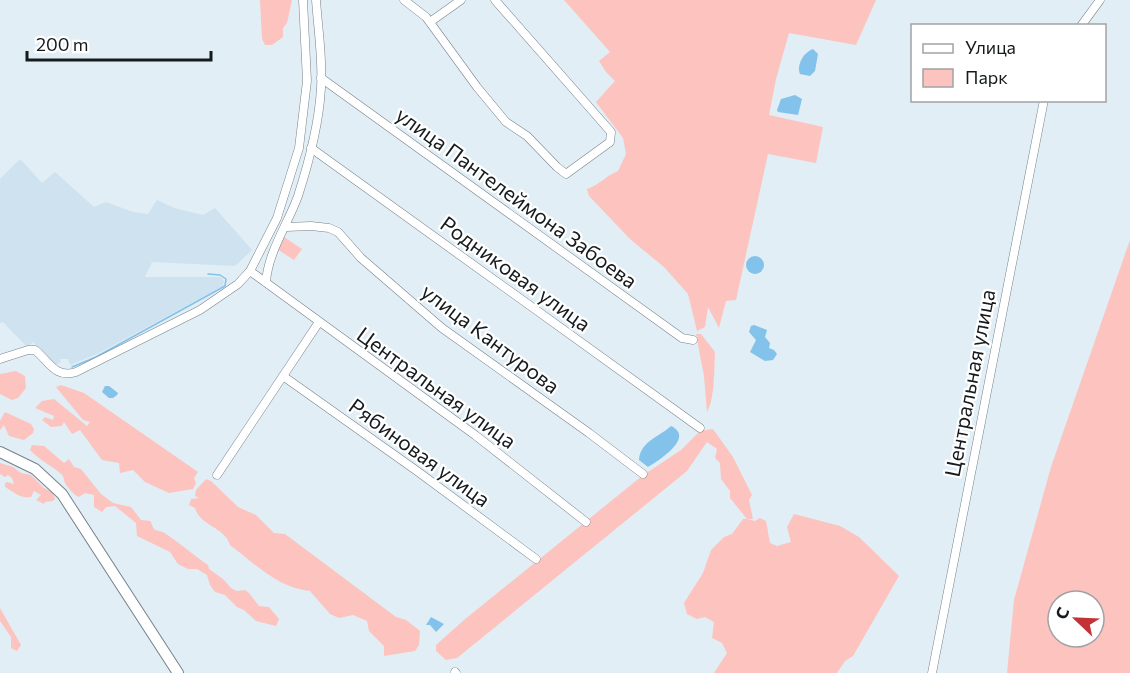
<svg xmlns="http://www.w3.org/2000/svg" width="1130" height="673" viewBox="0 0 1130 673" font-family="Commissioner,sans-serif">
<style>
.built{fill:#cee2ef}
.green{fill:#fdc3be;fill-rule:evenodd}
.water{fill:#83c2ea}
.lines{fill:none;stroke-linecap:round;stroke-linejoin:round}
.stream{stroke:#83c2ea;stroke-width:1.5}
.minor-casing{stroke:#77828a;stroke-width:9}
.major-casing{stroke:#77828a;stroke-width:12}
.minor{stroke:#fff;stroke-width:8}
.major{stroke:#fff;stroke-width:10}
.labels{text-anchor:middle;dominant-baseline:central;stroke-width:4.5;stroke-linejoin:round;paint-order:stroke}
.street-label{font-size:21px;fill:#151a1d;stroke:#fff}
</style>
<rect width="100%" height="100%" fill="#e1eef6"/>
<polygon class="built" points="19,160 22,161 42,183 55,172 94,207 106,202 133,212 148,214 157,200 174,208 203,215 215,208 252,250 235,266 152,262 145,277 220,277 224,281 223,286 97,354 70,365 68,359 60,359 61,362 56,365 33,342 27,347 3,322 0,323 0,179"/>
<g class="green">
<polygon points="260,0 292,0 287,23 283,28 283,37 272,45 265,45 262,39"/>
<path d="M 564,0 L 876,0 L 856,45 L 789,33 L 776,79 L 769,115 L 823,127 L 816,163 L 768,154 L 736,300 L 726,301 L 719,328 L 708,307 L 705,327 L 697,331 L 688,294 L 664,267 L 631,240 L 589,196 L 587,189 C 599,185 606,176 618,171 L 626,154 L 623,138 L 596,102 L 615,81 L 606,72 L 599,61 L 610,52 Z"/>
<polygon points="284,237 302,249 294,260 277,249"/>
<path d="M 1130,240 L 1130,673 L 1007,673 L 1014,600 L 1051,467 ZM 1058,601 L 1094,601 L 1094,637 L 1058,637 Z"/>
<path d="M 696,334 L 701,334 L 715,352 C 714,368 715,399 707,412 L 704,376 Z"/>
<polygon points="16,371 25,376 26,388 18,398 12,400 0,394 0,374"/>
<polygon points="61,385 84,393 198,472 194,478 196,483 193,489 169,493 145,482 133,470 120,473 119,463 102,460 80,430 72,434 64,422 62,426 51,427 42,420 45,417 53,420 54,416 35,408 42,401 54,399 87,426 90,422 83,420 56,387"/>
<polygon points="5,412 31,424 34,429 33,433 24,440 9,436 4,425 0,430 0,421"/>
<polygon points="713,429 733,457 752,495 749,500 753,519 747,519 755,521 760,518 766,521 770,543 777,546 791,542 787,527 794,514 840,526 859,537 899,576 853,656 845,661 837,673 714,673 727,653 722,643 712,638 714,622 705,617 697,619 687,614 684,603 703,573 711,550 724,537 732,534 743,519 747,519 730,498 730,491 721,479 720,463 715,458 717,449 707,442 687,471 457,658 446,660 436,651 436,645 464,620 642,476 681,450 700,431"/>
<path d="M 32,445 L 44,446 L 64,463 L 69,459 L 74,467 L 81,469 L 101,494 L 113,503 L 131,507 L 141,520 L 150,521 C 152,523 152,527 154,529 C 155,530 163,532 163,532 C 180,543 192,554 208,565 L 209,569 L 223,579 L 231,588 L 237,591 L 245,590 L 249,593 L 259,606 L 269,607 L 279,619 L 276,626 L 256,621 L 244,610 L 237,607 L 225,595 L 215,592 L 210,585 L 207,575 L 197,569 L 188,569 L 178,564 L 170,552 L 137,536 L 136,523 L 115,506 L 106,507 L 102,512 L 94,507 L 94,495 L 85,493 L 79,497 C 74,495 68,488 65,483 C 63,478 65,478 61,474 C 52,466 39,460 30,450 Z"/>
<path d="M 0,463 L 13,467 L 21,473 L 31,475 L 44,488 L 53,493 L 55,499 L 53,501 L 45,502 L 44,504 L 36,500 L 41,495 L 34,491 L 31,497 C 20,499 14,492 5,487 L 5,483 L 7,482 L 14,484 L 12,478 L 8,475 L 5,477 L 0,474 Z"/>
<path d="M 206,479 L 211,481 L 238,507 L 256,515 L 274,533 L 285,534 L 396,617 L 406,620 L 420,631 L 419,645 L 415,651 L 384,656 L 384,646 L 369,631 L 367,621 L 353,615 L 339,618 L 330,614 L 310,591 C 278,588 255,564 230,545 C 225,527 200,526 195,508 L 189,505 L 191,499 L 199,498 L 195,496 L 196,490 Z"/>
<polygon points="0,608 21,645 17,651 11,648 11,637 0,621"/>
</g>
<g class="water">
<path d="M 813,49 L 818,54 L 815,71 L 810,76 L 800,74 C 796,65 804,52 813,49 Z"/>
<polygon points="795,95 802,99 798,115 778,112 777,110 781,99"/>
<circle cx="755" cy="265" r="9"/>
<polygon points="754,325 767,330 765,337 770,343 769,348 774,350 777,354 773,360 765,361 750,352 756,340 749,332 751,326"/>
<polygon points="105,386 109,386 118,393 117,395 113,398 109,398 102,392"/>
<path d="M 671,426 C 695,437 660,460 648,467 L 639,460 C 640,441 661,436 671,426 Z"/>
<polygon points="431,617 444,624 436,632 430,625 426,625"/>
</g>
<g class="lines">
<polyline class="stream" points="72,367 96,357 225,286 226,279 220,275 208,274"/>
<defs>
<g id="minor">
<polyline points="404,0 426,17 477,87 506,122 527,136 557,167 566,174 610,142 611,132 495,0"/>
<polyline points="430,22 461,0"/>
<polyline points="1081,26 1100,0"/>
<polyline points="321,78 682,338 693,340"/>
<polyline points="311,148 700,428"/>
<polyline points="286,227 311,226 329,228 338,232 361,258 442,328 589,433 643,474"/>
<polyline points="250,271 475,435 586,522"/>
<path d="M 266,282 C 268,252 288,224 298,196 C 309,162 319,124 321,88 C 323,59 318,29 316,0"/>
<path d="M 0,359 L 28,350 L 35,350 C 49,361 55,379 76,372 L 200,310 L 238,284 L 250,271 L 277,218 L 299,148 L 307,81 L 303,0"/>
<polyline points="283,376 417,471 536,559"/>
<polyline points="217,475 319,322"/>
<polyline points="455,672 456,673"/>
<polyline points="932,673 1044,100"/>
</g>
<polyline id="major" points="0,452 35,469 62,494 178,673"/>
</defs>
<use href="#minor" class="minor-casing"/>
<use href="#major" class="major-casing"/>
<use href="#minor" class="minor"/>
<use href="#major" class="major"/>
</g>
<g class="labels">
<g class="street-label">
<text transform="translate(517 197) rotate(36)">улица Пантелеймона Забоева</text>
<text transform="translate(516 273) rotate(36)">Родниковая улица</text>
<text transform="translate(491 338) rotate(37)">улица Кантурова</text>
<text transform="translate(969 383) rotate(-79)">Центральная улица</text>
<text transform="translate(437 387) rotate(36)">Центральная улица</text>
<text transform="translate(420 452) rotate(36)">Рябиновая улица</text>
</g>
</g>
<rect x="911" y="24" width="195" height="78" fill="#ffffff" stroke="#a1a3a5" stroke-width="1.5"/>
<rect x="923" y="44" width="30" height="9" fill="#ffffff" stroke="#a1a3a5" stroke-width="1.5"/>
<text x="965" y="54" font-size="18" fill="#151a1d">Улица</text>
<rect x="923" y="69" width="30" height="18" fill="#fdc3be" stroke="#a1a3a5" stroke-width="1.5"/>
<text x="965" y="84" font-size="18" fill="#151a1d">Парк</text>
<g transform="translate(1076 619) rotate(293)"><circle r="28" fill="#ffffff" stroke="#a1a3a5" stroke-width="1.5"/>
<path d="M0-4.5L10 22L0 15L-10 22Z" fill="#c23338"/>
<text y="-9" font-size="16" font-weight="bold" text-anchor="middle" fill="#151a1d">С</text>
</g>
<path d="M27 51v9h184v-9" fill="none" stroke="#151a1d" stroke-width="3"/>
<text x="36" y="51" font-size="18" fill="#151a1d" stroke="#ffffff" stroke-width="4.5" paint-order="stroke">200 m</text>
</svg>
